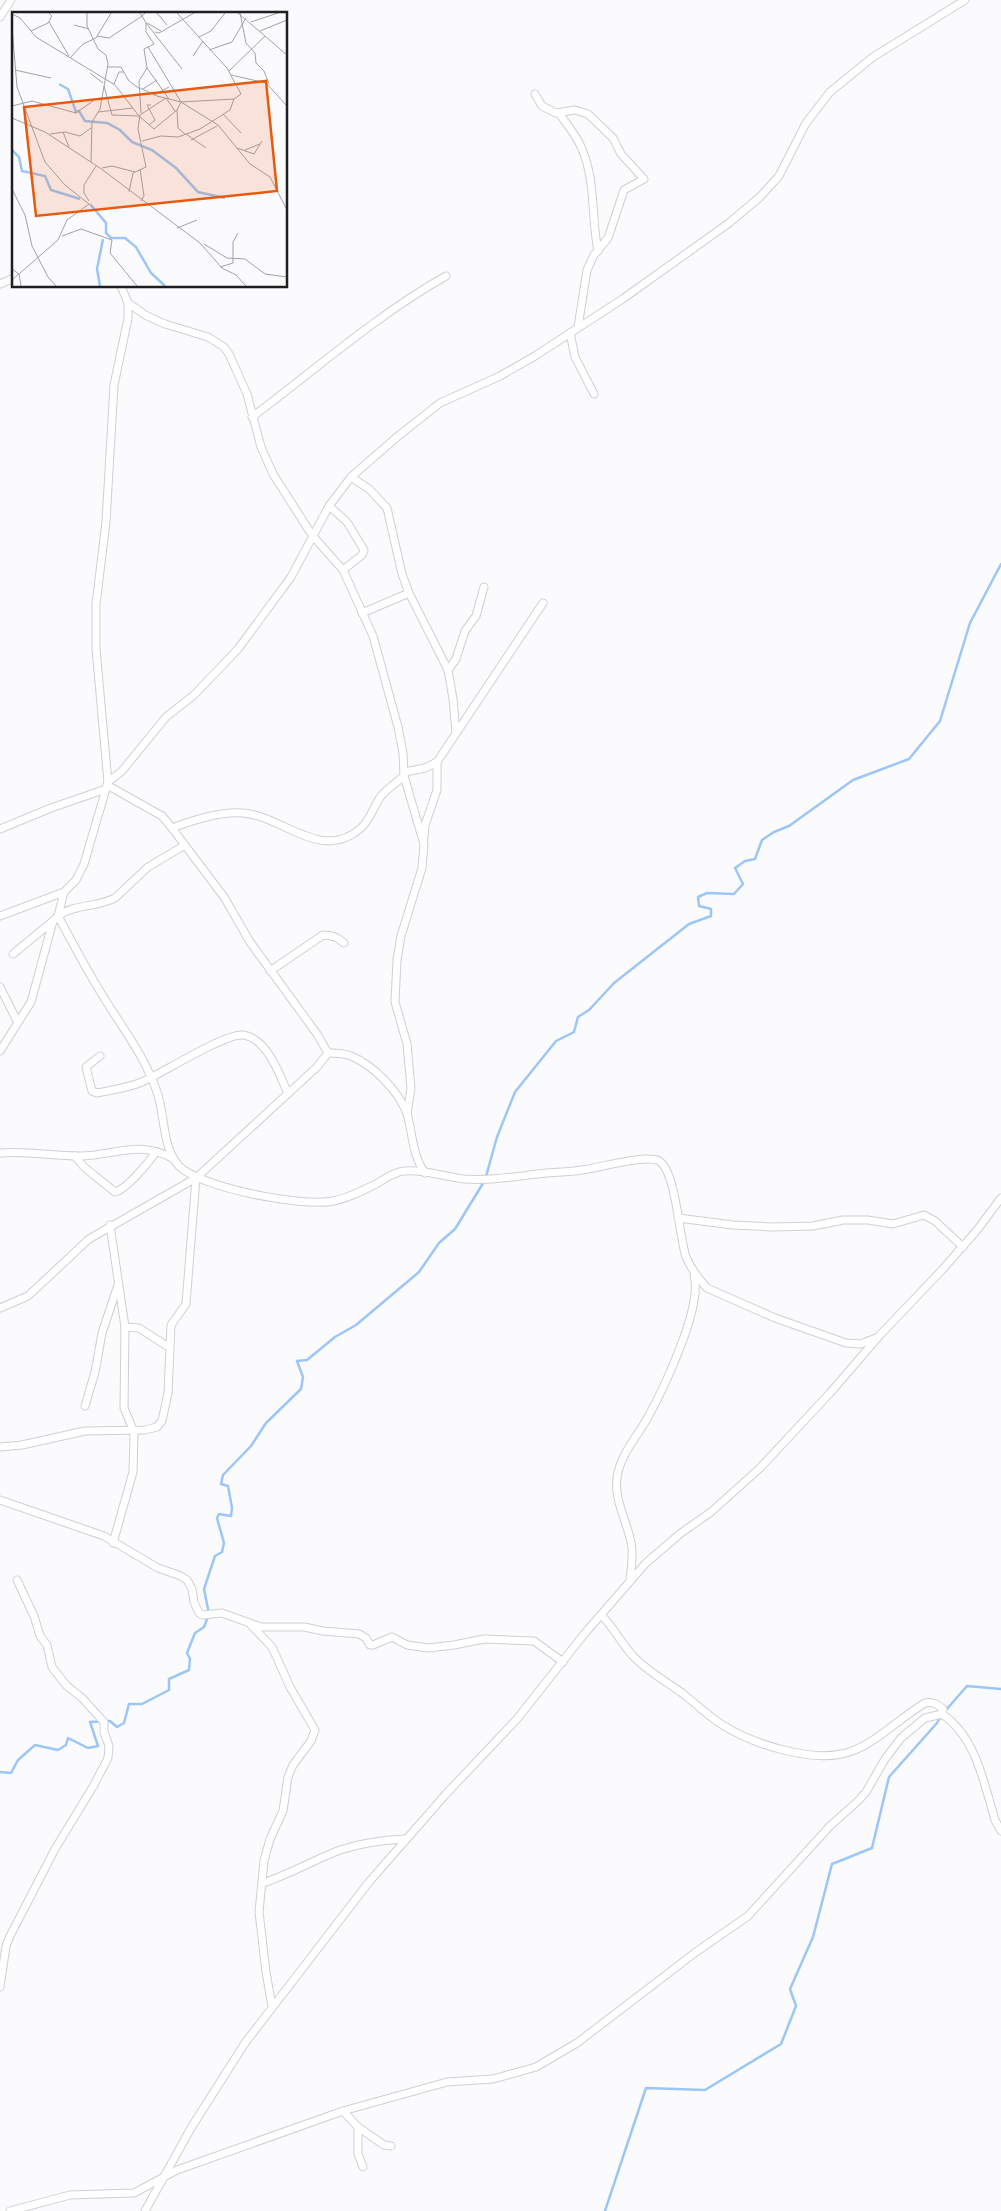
<svg xmlns="http://www.w3.org/2000/svg" width="1001" height="2211" viewBox="0 0 1001 2211" font-family="Spectral,serif">
<style>
.lines{fill:none;stroke-linecap:round;stroke-linejoin:round}
.stream{stroke:#9cc6f7;stroke-width:2.5}
.street-casing{stroke:#cfd0d3;stroke-width:9}
.street{stroke:#fff;stroke-width:7}
.inset-river{fill:none;stroke:#9cc6f7;stroke-width:2.5}
.inset-road{fill:none;stroke:#a3a3a5;stroke-width:1}
.view{fill:#e8590c;fill-opacity:0.15;stroke:#e8590c;stroke-width:2.5}
.inset-edge{fill:none;stroke:#1f1f20;stroke-width:2.5}
</style>
<rect width="100%" height="100%" fill="#fbfbfe"/>
<g class="lines">
<g class="stream">
<polyline points="946,1710 967,1686 1001,1689"/>
<polyline points="0,1772 11,1773 18,1760 35,1745 58,1750 66,1745 68,1738 88,1748 98,1746 90,1722 110,1721 117,1727 124,1723 129,1704 142,1704 169,1690 169,1679 189,1670 190,1659 187,1653 195,1633 204,1627 209,1614 204,1589 215,1556 222,1552 224,1543 217,1518 219,1514 231,1516 232,1508 228,1486 221,1484 223,1475 251,1446 266,1423 301,1389 303,1377 297,1361 307,1360 335,1337 356,1325 419,1272 439,1243 455,1229 485,1180 497,1137 515,1092 556,1041 574,1032 578,1017 589,1010 614,983 689,924 711,916 711,909 699,906 698,897 707,893 734,894 743,884 735,868 745,861 755,859 762,840 774,832 789,826 853,780 909,759 940,721 970,623 1001,564"/>
<polyline points="605,2211 646,2088 705,2090 781,2044 796,2006 790,1989 813,1937 832,1864 872,1848 889,1777 937,1723 941,1716"/>
</g>
<defs>
<g id="street">
<polyline points="0,17 11,0"/>
<polyline points="535,94 542,106 556,113 575,110 588,114 613,138 621,154 644,179 624,190 608,238 594,255 587,270 578,327"/>
<path d="M 559,113 C 567,125 577,136 582,149 C 596,182 591,217 598,251"/>
<polyline points="0,284 14,278"/>
<polyline points="121,286 128,303 147,316 165,324 208,337 224,347 229,354 247,394 261,447 273,474 312,535 343,570 373,636 398,727 403,753 404,776 424,844 422,868 401,936 397,960 395,1002 407,1044 411,1088 407,1114"/>
<polyline points="570,333 575,357 594,394"/>
<path d="M 252,417 C 316,369 377,315 446,276"/>
<polyline points="351,477 369,489 387,508 402,574 409,593 448,670 453,699 456,733"/>
<polyline points="329,506 347,522 364,550 362,555 343,570"/>
<polyline points="362,613 409,593"/>
<polyline points="448,670 456,659 465,631 476,616 484,587"/>
<polyline points="405,772 425,768 437,762 543,603"/>
<polyline points="108,782 96,649 96,604 106,522 114,385 128,318 128,303"/>
<path d="M 172,828 C 193,820 221,811 243,813 C 283,816 322,863 361,828 C 370,820 374,806 381,796 C 387,789 397,782 404,776"/>
<polyline points="0,829 51,808 106,789"/>
<polyline points="424,838 425,825 437,790 437,762"/>
<path d="M 185,845 L 148,867 L 115,898 C 98,907 75,904 58,916 C 71,940 84,965 98,988 C 118,1022 144,1054 157,1092 C 165,1114 162,1148 179,1166 C 201,1188 302,1207 333,1201 C 348,1198 362,1191 376,1184 C 385,1179 393,1172 404,1171 C 423,1169 445,1177 464,1179 C 492,1181 518,1176 546,1173 C 558,1172 570,1172 582,1170 C 599,1168 646,1154 659,1161 C 676,1171 679,1236 686,1257 C 691,1269 698,1278 707,1288 L 775,1318 L 846,1343 L 861,1344 L 876,1338"/>
<polyline points="0,916 64,892"/>
<polyline points="13,954 53,921"/>
<path d="M 270,971 L 323,935 C 331,935 338,937 344,943"/>
<polyline points="0,987 17,1021"/>
<polyline points="0,1051 31,1002 53,921 58,916 64,892 76,880 84,864 108,782 122,771 166,717 194,695 238,649 291,577 329,506 351,477 397,437 440,403 500,376 535,356 624,298 729,223 760,197 779,176 806,123 830,92 873,57 965,0"/>
<path d="M 328,1053 C 335,1053 344,1053 351,1056 C 373,1065 399,1091 407,1114 C 413,1134 412,1155 425,1173"/>
<path d="M 100,1056 L 86,1067 L 92,1091 L 97,1093 C 111,1090 128,1088 142,1082 C 161,1074 225,1033 243,1035 C 267,1038 280,1075 288,1094"/>
<path d="M 0,1153 C 27,1151 53,1156 80,1156 C 115,1156 138,1139 174,1159"/>
<path d="M 75,1156 L 84,1167 L 115,1192 C 127,1189 149,1162 156,1152"/>
<polyline points="678,1218 733,1225 773,1227 813,1226 843,1220 868,1220 893,1224 924,1215 935,1221 963,1247"/>
<polyline points="110,1225 125,1327 124,1408 134,1432 133,1472 113,1543"/>
<polyline points="0,1308 28,1296 89,1239 196,1178 317,1067 328,1053 317,1034 250,942 224,897 172,828 162,816 107,785"/>
<polyline points="125,1327 139,1328 170,1348"/>
<polyline points="85,1406 95,1372 102,1333 118,1285"/>
<polyline points="0,1447 22,1445 85,1431 145,1430 157,1427 162,1421 168,1393 171,1325 186,1304 196,1178"/>
<polyline points="0,1500 104,1536 158,1568 181,1576 187,1580 192,1589 194,1602 199,1613 203,1615 222,1613 261,1627 304,1627 323,1631 359,1634 366,1638 370,1645 373,1645 392,1637 407,1645 428,1648 454,1645 484,1639 534,1641 563,1662"/>
<path d="M 630,1580 C 631,1568 634,1554 631,1542 C 626,1518 612,1497 618,1472 C 623,1452 637,1436 647,1419 C 663,1390 703,1307 694,1276"/>
<path d="M 601,1615 C 615,1628 622,1646 636,1659 C 649,1672 667,1682 682,1693 C 695,1703 707,1715 721,1724 C 752,1744 816,1765 852,1751 C 877,1742 901,1717 925,1703 C 932,1701 937,1704 943,1709 L 942,1714"/>
<polyline points="251,1625 272,1647 290,1687 315,1730 311,1741 293,1765 288,1777 283,1811 270,1839 264,1861 259,1912 266,1972 272,2006"/>
<path d="M 263,1883 C 290,1874 314,1860 340,1850 C 361,1843 383,1840 405,1839"/>
<polyline points="0,1987 6,1946 10,1936 55,1849 94,1785 108,1758 109,1746 104,1732 104,1722 82,1698 66,1685 52,1667 47,1645 40,1636 34,1616 17,1580"/>
<polyline points="343,2111 358,2127 358,2154 363,2167"/>
<polyline points="358,2127 384,2145 391,2146"/>
<path d="M 10,2211 L 70,2195 L 134,2193 L 177,2170 L 343,2111 L 447,2082 L 493,2079 L 536,2067 L 577,2043 L 696,1952 L 748,1916 L 830,1826 L 858,1801 L 866,1792 L 885,1759 L 901,1738 L 925,1718 L 942,1714 C 976,1737 984,1783 995,1820 L 1001,1831"/>
<polyline points="145,2211 191,2128 245,2043 369,1882 446,1794 517,1719 585,1633 646,1563 681,1533 711,1512 760,1468 830,1393 880,1335 942,1270 978,1229 1001,1198"/>
</g>
</defs>
<use href="#street" class="street-casing"/>
<use href="#street" class="street"/>
</g>
<g transform="translate(12 12)">
<rect width="275" height="275" fill="#fbfbfe"/>
<path class="inset-river" d="M 47,72 L 56,77 L 64,100 L 67,99 L 73,109 L 95,111 L 108,118 L 120,130 L 140,138 L 164,156 L 186,180 L 213,186M 0,138 L 7,145 L 10,159 L 33,164 L 39,178 L 68,187M 78,192 L 94,211 L 94,221 L 99,226 L 113,226 L 124,235 L 139,261 L 153,274M 88,274 L 85,257 L 91,227"/>
<path class="inset-road" d="M 75,1 L 75,14 L 86,37 L 94,43 L 96,52 L 88,97 L 80,110 L 79,150M 133,1 L 130,4 L 134,11 L 134,20 L 142,32 L 132,37 L 135,56 L 157,87M 145,1 L 155,13M 226,1 L 275,43M 228,1 L 234,31 L 243,41 L 244,51 L 252,59 L 257,72M 0,2 L 8,6 L 24,25 L 103,73 L 127,104 L 142,117 L 165,98 L 169,90M 37,10 L 57,44M 239,10 L 266,1M 134,11 L 170,57M 135,11 L 149,19M 62,13 L 77,17M 0,15 L 5,75 L 33,150 L 53,173 L 77,192 L 55,208 L 46,228 L 0,268M 19,19 L 36,11 L 40,4 L 37,1M 248,19 L 275,8M 143,20 L 147,21 L 182,1M 85,24 L 97,26 L 130,4 L 128,1M 187,25 L 199,19 L 213,1M 136,35 L 169,90M 197,38 L 220,30 L 234,6M 181,44 L 191,29M 58,46 L 71,32 L 84,26 L 99,1M 96,55 L 109,55 L 117,69 L 128,77M 3,58 L 39,66M 217,59 L 253,24M 78,61 L 91,71M 219,63 L 254,71 L 275,94M 102,72 L 107,60 L 112,60M 92,74 L 100,103 L 127,104M 128,76 L 145,84 L 169,90 L 206,113 L 238,152 L 258,165 L 275,198M 131,77 L 145,68M 142,83 L 157,75M 169,90 L 222,87M 0,94 L 20,89 L 64,101 L 81,89M 165,98 L 166,116 L 173,122M 86,100 L 121,96M 129,101 L 127,69 L 135,56M 211,102 L 229,121M 0,106 L 33,120 L 88,156 L 188,231 L 210,256 L 224,263 L 234,274M 137,113 L 143,108 L 135,93 L 139,93M 51,120 L 57,135M 38,122 L 53,120 L 68,124 L 79,116M 174,122 L 194,136M 179,128 L 205,114M 130,129 L 149,124 L 166,125 L 188,117 L 218,98 L 222,87 L 229,82 L 215,56 L 165,1M 225,136 L 242,142 L 250,129M 233,138 L 248,132M 90,156 L 100,154 L 123,160M 128,157 L 132,184 L 129,189M 0,177 L 13,203 L 20,234 L 36,265 L 44,274M 117,180 L 121,161 L 134,155 L 126,117 L 128,103 L 154,86 L 163,99M 77,189 L 72,181 L 72,173 L 84,154M 165,216 L 185,208M 50,224 L 69,217 L 100,228 L 98,241 L 125,274M 192,232 L 215,246 L 233,247 L 253,262 L 275,265M 208,255 L 221,251 L 221,230 L 226,221M 0,257 L 7,262 L 9,274"/>
<path class="view" d="M 254,69 L 265,179 L 24,204 L 12,95 Z"/>
<rect width="275" height="275" class="inset-edge"/>
</g>
</svg>
